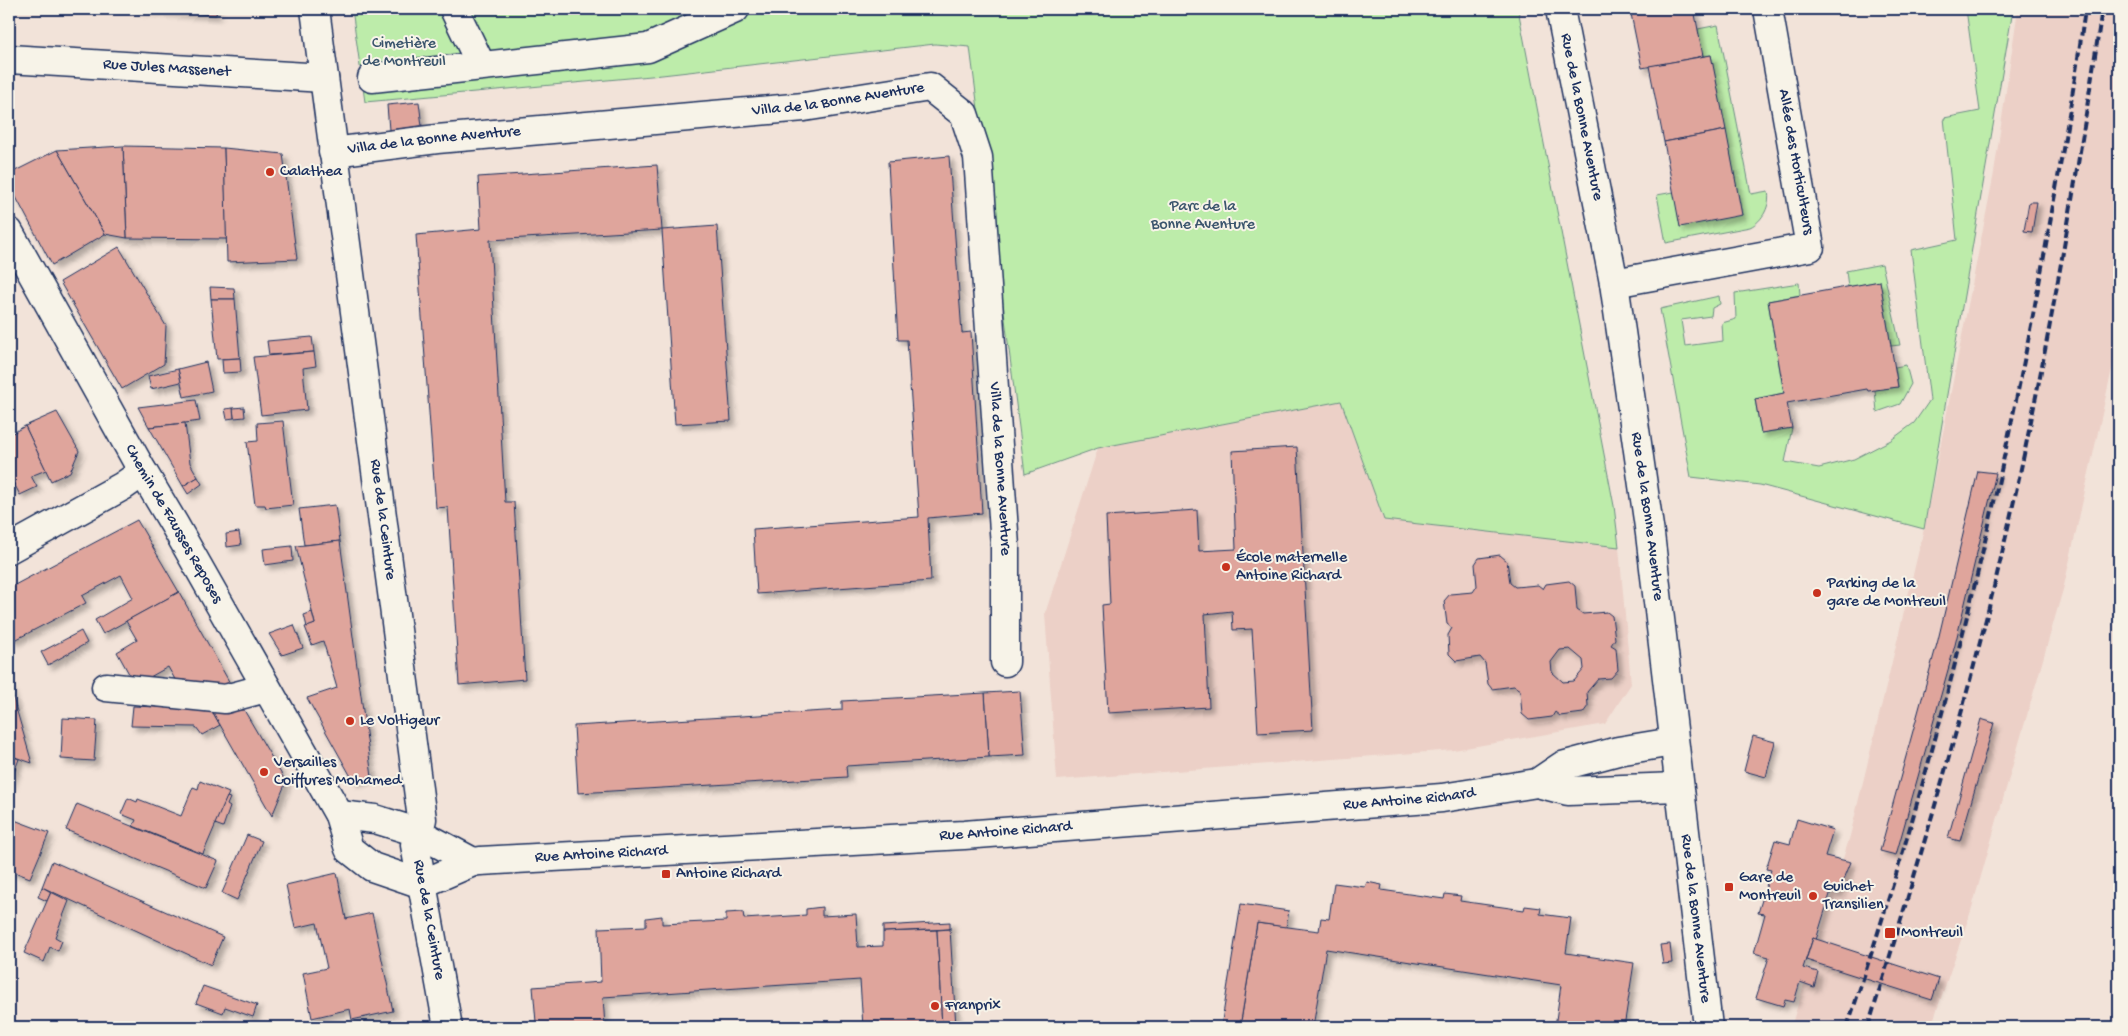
<svg xmlns="http://www.w3.org/2000/svg" width="2128" height="1036" viewBox="0 0 2128 1036" font-family="'Gochi Hand',sans-serif">
<style>
.built{fill:#ecd0c7}
.green{fill:#bdecaa;stroke:#6c8e84}
.building{fill:#dfa59c;stroke:#1b2f5e;fill-rule:evenodd;filter:url(#shadow)}
.lines{fill:none;stroke-linecap:round;stroke-linejoin:round}
.minor-casing{stroke:#1b2f5e;stroke-width:31}
.minor{stroke:#f7f3e8;stroke-width:28}
.rail{stroke:#1b2f5e;stroke-width:4;stroke-dasharray:8 4;stroke-linecap:butt}
.poi-dot{fill:#c8321e;stroke:#f7f3e8;stroke-width:2}
.labels{text-anchor:middle;dominant-baseline:central;stroke-width:4;stroke-linejoin:round;paint-order:stroke}
.park-label{font-size:16px;fill:#3b556d;stroke:#f7f3e8}
.street-label{font-size:16px;fill:#1b2f5e;stroke:#f7f3e8}
.poi-label{font-size:16px;fill:#1b2f5e;stroke:#f7f3e8;text-anchor:start}
</style>
<defs>
<filter id="shadow"><feDropShadow dx="4.5" dy="4.5" stdDeviation="2.5" flood-color="#0004"/></filter>
</defs>
<rect width="100%" height="100%" fill="#f2e3d9"/>
<filter id="ink" filterUnits="userSpaceOnUse"><feTurbulence type="fractalNoise" baseFrequency=".02" numOctaves="2"/><feDisplacementMap in="SourceGraphic" scale="10" xChannelSelector="R" yChannelSelector="G"/><feConvolveMatrix kernelMatrix="1 2 1 2 8 2 1 2 1" color-interpolation-filters="sRGB"/></filter>
<g filter="url(#ink)">
<g class="built">
<polygon points="2018,9 2119,9 2119,337 2064,586 1971,911 1931,1027 1791,1027 1850,836 1924,529 1994,173"/>
<polygon points="1341,401 1384,520 1619,547 1631,684 1605,724 1454,750 1057,780 1045,614 1098,448"/>
</g>
<g class="green">
<polygon points="352,9 1518,9 1614,506 1619,547 1384,520 1341,401 1098,448 1025,474 970,47 935,44 662,75 365,102"/>
<polygon points="1966,9 2013,9 1924,529 1760,485 1691,477 1660,309 1719,296 1720,304 1712,308 1711,316 1681,320 1685,346 1723,341 1722,323 1736,319 1735,293 1799,283 1800,295 1768,301 1784,393 1755,399 1761,433 1792,428 1785,462 1819,468 1854,459 1891,440 1914,423 1930,400 1911,250 1957,240 1944,118 1980,111"/>
<path d="M 1718,25 L 1751,194 L 1768,191 C 1771,205 1763,221 1750,227 L 1666,243 L 1657,195 L 1674,192 L 1742,215 L 1711,55 L 1703,56 L 1698,29 Z"/>
<polygon points="1882,264 1900,345 1891,346 1880,281 1848,287 1846,271"/>
<polygon points="1906,365 1911,384 1900,404 1877,412 1875,390 1898,387 1895,367"/>
</g>
<g class="building">
<polygon points="130,9 217,9 216,15"/>
<polygon points="1630,9 1694,9 1703,56 1642,68"/>
<polygon points="1711,55 1726,130 1664,142 1649,66"/>
<polygon points="419,102 422,126 389,130 387,105"/>
<polygon points="1726,130 1742,215 1680,227 1664,142"/>
<polygon points="123,146 224,148 227,239 127,238"/>
<polygon points="123,146 127,238 105,234 57,150"/>
<polygon points="224,148 283,154 297,259 227,262"/>
<polygon points="57,150 105,234 52,265 9,184 9,174"/>
<polygon points="949,156 962,333 971,332 982,513 928,518 931,581 757,594 753,529 919,517 907,340 898,340 888,162"/>
<polygon points="657,165 662,230 490,240 505,502 514,502 525,679 459,685 448,507 436,508 416,235 481,229 478,177"/>
<polygon points="2029,202 2037,202 2032,232 2024,231"/>
<polygon points="717,226 731,421 675,424 662,230"/>
<polygon points="119,247 166,326 164,364 122,389 60,282"/>
<polygon points="1880,281 1898,387 1868,391 1867,389 1787,403 1792,428 1761,433 1755,399 1784,393 1768,301"/>
<polygon points="210,287 234,288 235,299 211,299"/>
<polygon points="211,299 235,299 240,358 217,359"/>
<polygon points="312,337 314,352 269,355 267,341"/>
<polygon points="314,352 316,366 303,368 307,410 261,415 253,357"/>
<polygon points="240,358 241,372 223,373 222,359"/>
<polygon points="206,362 212,391 184,397 178,369"/>
<polygon points="178,369 181,382 151,389 148,376"/>
<polygon points="196,400 200,421 185,423 149,427 138,407"/>
<polygon points="244,407 245,417 234,418 233,408"/>
<polygon points="233,408 234,418 227,419 225,409"/>
<polygon points="57,412 79,451 70,472 51,481 25,426"/>
<polygon points="283,421 293,505 266,508 265,505 255,505 247,442 258,441 257,423"/>
<polygon points="185,423 190,463 198,477 183,486 149,427"/>
<polygon points="25,426 46,470 31,476 37,487 20,495 9,474 9,435"/>
<polygon points="1297,447 1313,730 1258,733 1252,629 1233,630 1232,611 1205,614 1209,707 1108,713 1102,605 1110,604 1106,516 1197,510 1199,551 1236,549 1232,451"/>
<polygon points="1978,471 1996,473 1955,645 1896,855 1880,851 1938,640"/>
<polygon points="9,474 15,487 9,491"/>
<polygon points="198,477 202,484 188,494 183,486"/>
<polygon points="335,505 340,541 304,545 299,509"/>
<polygon points="137,520 179,592 103,634 95,620 133,598 121,575 82,596 86,603 13,641 9,635 9,588"/>
<polygon points="239,532 241,545 227,547 226,534"/>
<polygon points="340,541 372,777 354,782 307,698 337,688 323,641 312,645 305,627 315,624 296,546"/>
<polygon points="292,546 293,561 265,565 263,549"/>
<path d="M 1500,555 L 1507,561 L 1510,583 L 1515,587 L 1538,585 L 1543,589 L 1546,584 L 1569,581 L 1575,586 L 1577,610 L 1583,614 L 1607,612 L 1612,616 L 1615,639 L 1611,645 L 1616,648 L 1618,670 L 1611,678 L 1598,679 L 1587,692 L 1588,706 L 1583,713 L 1560,716 L 1555,712 L 1552,717 L 1529,720 L 1522,714 L 1520,690 L 1514,686 L 1492,689 L 1488,684 L 1485,663 L 1480,657 L 1456,661 L 1449,654 L 1448,635 L 1452,628 L 1447,624 L 1444,601 L 1450,594 L 1473,592 L 1477,586 L 1475,564 L 1479,558 ZM 1570,649 L 1583,660 L 1584,669 L 1574,681 L 1563,682 L 1552,672 L 1551,662 L 1560,650 Z"/>
<polygon points="179,592 231,685 177,683 168,667 141,682 133,681 117,652 137,640 126,621"/>
<polygon points="312,612 315,624 307,627 304,615"/>
<polygon points="294,625 303,648 282,655 269,634"/>
<polygon points="81,631 87,643 48,665 41,652"/>
<polygon points="9,684 32,763 9,755"/>
<polygon points="1020,691 1025,755 989,757 985,693"/>
<polygon points="985,693 989,757 846,766 847,777 578,793 574,726 842,710 842,701"/>
<polygon points="133,706 211,709 220,725 202,735 196,727 131,726"/>
<polygon points="211,709 244,710 286,782 272,816"/>
<polygon points="63,718 97,720 94,761 61,759"/>
<polygon points="1981,719 1994,723 1960,841 1948,838"/>
<polygon points="1753,736 1775,742 1766,777 1744,771"/>
<polygon points="9,755 19,759 9,786"/>
<polygon points="200,781 229,793 203,854 133,826 136,820 121,814 128,798 137,802 138,799 181,816 193,787 198,789"/>
<polygon points="227,797 230,798 227,805 230,807 223,827 215,824"/>
<polygon points="77,804 218,861 206,888 66,830"/>
<polygon points="9,818 49,833 30,878 9,870"/>
<polygon points="1797,819 1833,830 1825,856 1851,862 1838,894 1831,891 1816,940 1813,938 1803,968 1818,972 1814,987 1800,982 1794,1002 1785,1000 1783,1006 1756,998 1769,957 1754,953 1765,914 1758,913 1771,870 1766,869 1775,840 1790,844"/>
<polygon points="247,835 262,841 237,900 222,893"/>
<polygon points="52,861 223,937 211,965 42,887"/>
<polygon points="337,873 346,919 372,913 393,1011 352,1020 350,1009 312,1018 303,973 327,968 317,923 295,928 286,885"/>
<polygon points="1367,882 1382,885 1381,890 1444,899 1445,894 1461,896 1460,901 1524,910 1525,906 1541,908 1540,914 1571,918 1566,953 1634,963 1624,1027 1555,1027 1561,985 1326,949 1313,1027 1240,1027 1257,923 1319,931 1321,918 1329,919 1334,883 1365,887"/>
<polygon points="42,887 51,892 47,901 38,897"/>
<polygon points="51,892 69,901 55,937 62,941 58,951 50,947 44,962 24,953"/>
<polygon points="1241,904 1289,911 1286,927 1257,923 1240,1027 1221,1027"/>
<polygon points="822,907 822,916 856,914 858,947 883,946 883,932 937,930 942,1027 863,1027 860,980 603,997 605,1027 529,1027 528,1022 536,1022 533,987 601,982 599,928 646,926 646,918 662,916 662,924 726,921 726,913 743,912 744,919 806,915 806,909"/>
<polygon points="950,922 950,929 883,932 883,926"/>
<polygon points="950,929 956,1027 942,1027 937,930"/>
<polygon points="1813,938 1939,979 1932,1000 1806,960"/>
<polygon points="1670,944 1672,963 1663,964 1660,945"/>
<polygon points="203,986 257,1005 253,1017 225,1007 223,1013 196,1003"/>
</g>
<g class="lines">
<defs>
<g id="minor">
<path id="s1" d="M 315,9 L 422,819 L 415,845 L 448,1027"/>
<polyline points="454,9 481,65"/>
<path id="s2" d="M 1560,9 L 1614,283 L 1650,534 L 1708,1027"/>
<path id="s3" d="M 9,59 L 324,78"/>
<polyline points="372,78 648,48 735,9"/>
<path id="s4" d="M 333,152 L 437,139 L 804,107 L 930,87 L 964,114 L 978,157 L 1005,546 L 1005,662"/>
<path id="s5" d="M 9,232 L 143,472 L 174,524 L 339,815 L 349,849 L 372,867 L 422,884"/>
<polyline points="1614,283 1810,247 1768,9"/>
<polyline points="9,549 123,486 143,472"/>
<polyline points="106,687 225,699 266,688"/>
<polyline points="1537,783 1562,766 1618,751 1673,742"/>
<polyline points="339,815 375,819 417,832 473,862"/>
<path id="s6" d="M 422,884 L 473,862 L 480,861 L 964,835 L 1442,798 L 1537,783 L 1568,791 L 1678,787"/>
</g>
</defs>
<use href="#minor" class="minor-casing"/>
<use href="#minor" class="minor"/>
<g class="rail">
<path d="M 1847,1027 C 1937,762 2004,487 2052,211 C 2064,144 2076,77 2085,9"/>
<path d="M 1868,1027 C 1918,865 1968,702 2006,536 C 2046,362 2076,185 2102,9"/>
</g>
</g>
</g>
<g class="poi-dot">
<circle cx="270" cy="172" r="5"/>
<circle cx="1226" cy="567" r="5"/>
<circle cx="1817" cy="593" r="5"/>
<circle cx="350" cy="721" r="5"/>
<circle cx="264" cy="772" r="5"/>
<rect x="661" y="869" width="10" height="10" rx="2.5"/>
<rect x="1724" y="882" width="10" height="10" rx="2.5"/>
<circle cx="1813" cy="896" r="5"/>
<rect x="1884" y="927" width="12" height="12" rx="2.5"/>
<circle cx="935" cy="1006" r="5"/>
</g>
<g class="labels">
<g class="park-label">
<text x="404" y="44">Cimetière<tspan x="404" dy="18">de Montreuil</tspan></text>
<text x="1203" y="207">Parc de la<tspan x="1203" dy="18">Bonne Aventure</tspan></text>
</g>
<g class="street-label">
<text stroke="none"><textPath href="#s3" startOffset="158">Rue Jules Massenet</textPath></text>
<text stroke="none"><textPath href="#s4" startOffset="508">Villa de la Bonne Aventure</textPath></text>
<text stroke="none"><textPath href="#s2" startOffset="110">Rue de la Bonne Aventure</textPath></text>
<text stroke="none"><textPath href="#s4" startOffset="102">Villa de la Bonne Aventure</textPath></text>
<text transform="translate(1795 162) rotate(80)">Allée des Horticulteurs</text>
<text stroke="none"><textPath href="#s4" startOffset="1002">Villa de la Bonne Aventure</textPath></text>
<text stroke="none"><textPath href="#s2" startOffset="515">Rue de la Bonne Aventure</textPath></text>
<text stroke="none"><textPath href="#s1" startOffset="515">Rue de la Ceinture</textPath></text>
<text stroke="none"><textPath href="#s5" startOffset="335">Chemin de Fausses Reposes</textPath></text>
<text stroke="none"><textPath href="#s6" startOffset="994">Rue Antoine Richard</textPath></text>
<text stroke="none"><textPath href="#s6" startOffset="589">Rue Antoine Richard</textPath></text>
<text stroke="none"><textPath href="#s6" startOffset="184">Rue Antoine Richard</textPath></text>
<text stroke="none"><textPath href="#s2" startOffset="920">Rue de la Bonne Aventure</textPath></text>
<text stroke="none"><textPath href="#s1" startOffset="920">Rue de la Ceinture</textPath></text>
</g>
<g class="poi-label">
<text x="280" y="172">Calathea</text>
<text x="1236" y="558">École maternelle<tspan x="1236" dy="18">Antoine Richard</tspan></text>
<text x="1827" y="584">Parking de la<tspan x="1827" dy="18">gare de Montreuil</tspan></text>
<text x="360" y="721">Le Voltigeur</text>
<text x="274" y="763">Versailles<tspan x="274" dy="18">Coiffures Mohamed</tspan></text>
<text x="676" y="874">Antoine Richard</text>
<text x="1739" y="878">Gare de<tspan x="1739" dy="18">Montreuil</tspan></text>
<text x="1823" y="887">Guichet<tspan x="1823" dy="18">Transilien</tspan></text>
<text x="1901" y="933">Montreuil</text>
<text x="945" y="1006">Franprix</text>
</g>
</g>
<rect width="2128" height="1036" fill="none" stroke="#f7f3e8" stroke-width="30"/>
<rect x="15" y="15" width="2098" height="1006" fill="none" stroke="#1b2f5e" stroke-width="2" filter="url(#ink)"/>
</svg>
